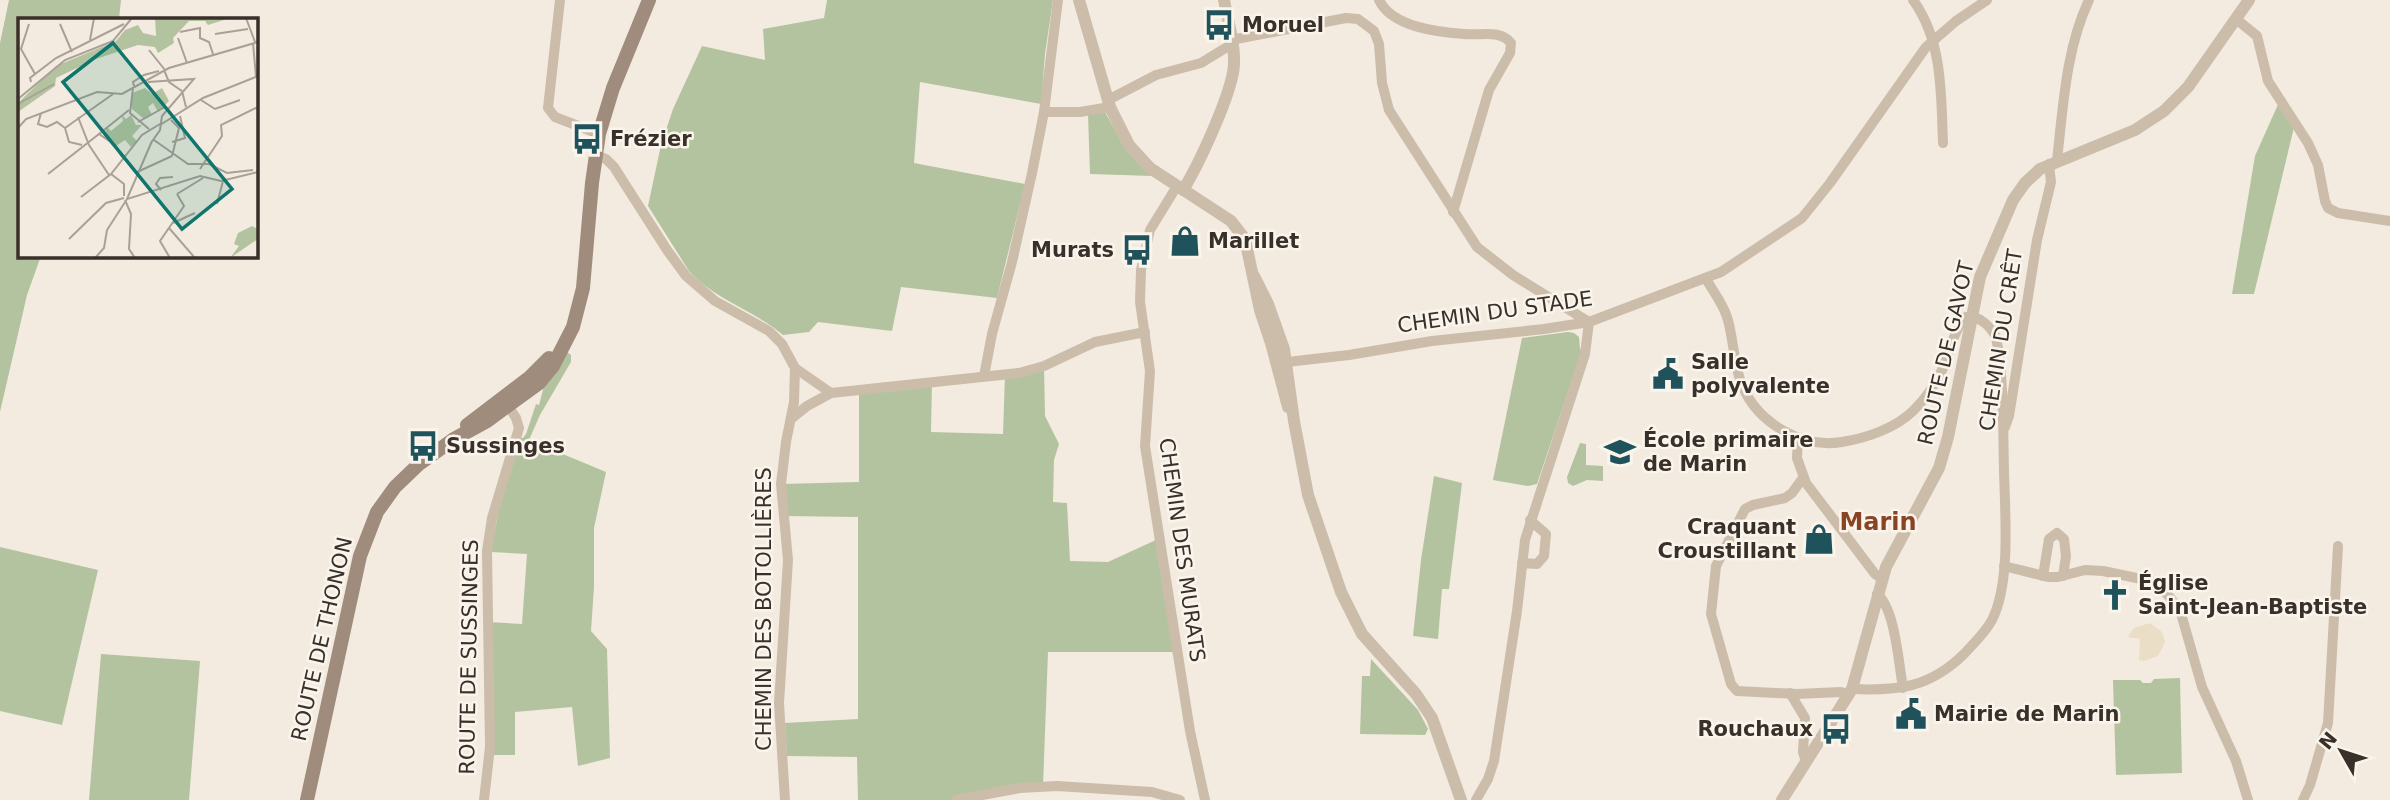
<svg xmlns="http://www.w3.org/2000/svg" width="2390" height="800" viewBox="0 0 2390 800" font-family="'DejaVu Sans',sans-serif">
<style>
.green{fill:#b4c39f}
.plaza{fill:#ebdec6}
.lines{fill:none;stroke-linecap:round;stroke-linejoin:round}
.minor{stroke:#ccbdab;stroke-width:10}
.tertiary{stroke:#ccbdab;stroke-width:12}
.secondary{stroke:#9f8c7c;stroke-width:14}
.labels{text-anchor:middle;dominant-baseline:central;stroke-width:5;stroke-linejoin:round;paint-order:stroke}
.poi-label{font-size:21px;font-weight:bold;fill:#39302a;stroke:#faf5ec;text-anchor:start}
.street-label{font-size:21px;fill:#39302a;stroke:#faf5ec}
.quarter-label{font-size:24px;font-weight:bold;fill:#894423;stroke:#faf5ec}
.inset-road{fill:none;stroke:#a9a097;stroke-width:2}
.view{fill:#0f766e;fill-opacity:0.15;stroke:#0f766e;stroke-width:3.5}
.inset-edge{fill:none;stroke:#39302a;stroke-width:3.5}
</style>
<rect width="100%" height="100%" fill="#f3ebdf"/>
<g class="green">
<polygon points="9,0 121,0 119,19 19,19 19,256 41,256 27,295 0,412 0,43"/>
<path d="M 827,0 L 1053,0 L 1045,54 L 1041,104 L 920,82 L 914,163 L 1025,184 L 997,298 L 901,287 L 892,331 L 818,322 L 809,332 L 783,335 C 754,310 715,300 689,271 L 648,206 L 661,145 L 673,109 L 702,46 L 765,60 L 763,29 L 824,18 Z"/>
<polygon points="2280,100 2295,123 2254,294 2232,294 2255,156"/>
<path d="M 1105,112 C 1119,137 1129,158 1153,176 L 1090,174 L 1088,114 Z"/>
<polygon points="1568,332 1574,333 1579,337 1580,349 1582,350 1537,484 1528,486 1493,480 1522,338"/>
<polygon points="567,352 571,355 571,362 540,415 529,440 606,472 594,528 594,587 591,631 607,649 610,758 578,766 572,707 515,712 515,755 490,755 488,622 522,624 527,554 491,552 499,508 521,438 523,438 526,434 536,404 539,405 544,386"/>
<polygon points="1044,366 1045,416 1059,444 1054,460 1053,502 1067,503 1070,561 1108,562 1158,539 1177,652 1048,652 1043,786 956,800 858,800 857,757 787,756 785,723 858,719 858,517 784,516 781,484 859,482 859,391 932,382 931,432 1003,434 1005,375"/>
<polygon points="1580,443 1586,444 1586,465 1603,466 1603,481 1587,480 1573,486 1568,483 1567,477"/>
<polygon points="1434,476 1462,483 1449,589 1442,589 1438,639 1413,636 1421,560"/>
<polygon points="0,547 98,570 62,725 0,711"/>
<polygon points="101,654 200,661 189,800 89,800"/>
<polygon points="1371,659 1418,710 1428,729 1425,735 1360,734 1362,676 1370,676"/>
<polygon points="2180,678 2182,773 2116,775 2113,680 2140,680 2143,683 2151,683 2154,679"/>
</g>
<polygon class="plaza" points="2150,623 2162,632 2165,642 2158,656 2144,661 2139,660 2140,639 2128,637 2134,628"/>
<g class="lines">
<g class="minor">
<polyline points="560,0 548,108 555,117 599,134"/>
<path d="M 1379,0 C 1392,27 1437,32 1464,34 C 1480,36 1500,29 1511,43 L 1510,53 L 1489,90 L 1453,212"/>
<path d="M 1913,0 C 1943,41 1941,95 1943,143"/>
<polyline points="2236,19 2257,36 2268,81 2308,143 2318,165 2325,201 2328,208 2338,213 2390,221"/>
<polyline points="1231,40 1346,18 1358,19 1374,31 1379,44 1382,83 1389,110 1477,247 1513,275 1589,322"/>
<polyline points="1108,100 1156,75 1201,63 1232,44"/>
<polyline points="1044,112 1080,112 1110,107"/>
<polyline points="595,155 606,159 614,167 667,250 686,276 715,301 769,331 782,344 795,368 831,393 1019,373 1044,366 1095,342 1145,332"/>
<path d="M 2057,160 C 2063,108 2066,48 2089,0"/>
<polyline points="1177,186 1150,230 1141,270 1140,302 1150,371 1145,446 1190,731 1205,800"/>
<path d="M 1706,279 C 1713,291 1723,304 1727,317 C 1734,339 1733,363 1742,385 C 1757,422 1801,449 1842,442 C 1867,438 1896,428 1914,410 C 1926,398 1937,382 1944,366 C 1950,350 1954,330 1966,317 C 1979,315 1990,326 1996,337 C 2004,376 2003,431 2004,471 C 2005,513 2011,583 1992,620 C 1985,633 1974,643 1965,653 C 1930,688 1898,691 1852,689"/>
<polyline points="1287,362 1349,355 1432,341 1544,329 1589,322 1721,272 1802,218 1830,183 1926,47 1956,21 1987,0"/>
<polyline points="984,376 992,334 1012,262 1032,173 1044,112 1058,0"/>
<polyline points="792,418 807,406 831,393"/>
<polyline points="2005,427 2009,416 2037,240 2051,182 2049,164"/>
<polyline points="1798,437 1797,458 1806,483 1875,574 1882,579"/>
<polyline points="1803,478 1792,493 1785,498 1753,505 1745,509 1716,566 1711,614 1731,684 1737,691 1797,694 1841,692 1849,694"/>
<polyline points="1522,563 1537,564 1544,556 1546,534 1530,520"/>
<polyline points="2004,566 2048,577 2058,577 2085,570 2103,571 2151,581 2167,594 2180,610 2202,687 2236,761 2248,800"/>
<polyline points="2043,576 2049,539 2057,533 2064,539 2066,556 2063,576"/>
<path d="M 1877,594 C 1895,607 1899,666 1903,688"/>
<polyline points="1790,693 1805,718 1803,752 1806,762"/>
<polyline points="484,800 490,747 487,551 492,518 519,428 516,418 505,401"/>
<polyline points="785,800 779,703 788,560 781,484 786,442 794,402 795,368"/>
<polyline points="956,800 1020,788 1057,786 1152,792 1180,800"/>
<polyline points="1476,800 1488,779 1494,761 1517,611 1525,540 1585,354 1589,322"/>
<polyline points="2303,800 2310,785 2328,723 2338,546"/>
</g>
<g class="tertiary">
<polyline points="1079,0 1110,107 1129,145 1150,168 1231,221 1245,239 1260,310 1271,343 1288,407"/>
<path d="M 1183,190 C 1198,166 1233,92 1234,64 C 1235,44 1228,21 1224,0"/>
<polyline points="1254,276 1268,304 1284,349 1294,421 1308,495 1341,592 1362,634 1416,694 1432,718 1461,800"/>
<polyline points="1782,800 1852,689 1886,567 1939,468 1948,437 1980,277 2013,200 2025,183 2040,169 2135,130 2164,111 2188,87 2249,0"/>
</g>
<g class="secondary">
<polyline points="467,425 530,377 549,358"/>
<polyline points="307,800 360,556 377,512 395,487 419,464 454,439 487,421 539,383 553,366 573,327 583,288 592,183 599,134 613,88 649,0"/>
</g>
</g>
<defs>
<symbol id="bus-bare" viewBox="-9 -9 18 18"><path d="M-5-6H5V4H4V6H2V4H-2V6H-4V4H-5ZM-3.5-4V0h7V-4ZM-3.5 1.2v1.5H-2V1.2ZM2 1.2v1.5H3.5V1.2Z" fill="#1f525b" stroke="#faf5ec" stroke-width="2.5" paint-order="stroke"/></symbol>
<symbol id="shop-bare" viewBox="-9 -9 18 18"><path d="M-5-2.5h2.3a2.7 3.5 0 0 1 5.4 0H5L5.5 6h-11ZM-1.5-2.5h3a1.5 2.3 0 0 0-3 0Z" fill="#1f525b" stroke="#faf5ec" stroke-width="2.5" paint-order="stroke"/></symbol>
<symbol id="civic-bare" viewBox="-9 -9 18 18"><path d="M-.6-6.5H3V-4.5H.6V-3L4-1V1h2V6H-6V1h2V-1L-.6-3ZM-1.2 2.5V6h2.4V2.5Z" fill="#1f525b" stroke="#faf5ec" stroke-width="2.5" paint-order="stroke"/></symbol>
<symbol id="school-bare" viewBox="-9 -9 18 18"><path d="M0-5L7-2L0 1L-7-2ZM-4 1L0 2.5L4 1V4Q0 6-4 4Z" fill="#1f525b" stroke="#faf5ec" stroke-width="2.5" paint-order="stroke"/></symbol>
<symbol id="church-bare" viewBox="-9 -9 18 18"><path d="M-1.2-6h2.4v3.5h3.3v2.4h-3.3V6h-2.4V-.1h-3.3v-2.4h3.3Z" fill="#1f525b" stroke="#faf5ec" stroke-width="2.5" paint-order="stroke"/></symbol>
</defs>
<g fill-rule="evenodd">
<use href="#bus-bare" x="1197" y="3" width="44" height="44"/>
<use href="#bus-bare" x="565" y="117" width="44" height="44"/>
<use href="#shop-bare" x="1163" y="219" width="44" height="44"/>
<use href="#bus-bare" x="1115" y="228" width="44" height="44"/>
<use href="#civic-bare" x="1646" y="352" width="44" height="44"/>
<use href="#bus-bare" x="401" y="424" width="44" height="44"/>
<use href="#school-bare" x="1598" y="430" width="44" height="44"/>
<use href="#shop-bare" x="1797" y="517" width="44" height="44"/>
<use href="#church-bare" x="2093" y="573" width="44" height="44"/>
<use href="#civic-bare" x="1889" y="692" width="44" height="44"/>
<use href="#bus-bare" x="1814" y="707" width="44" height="44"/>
</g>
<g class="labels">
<g class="poi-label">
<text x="1242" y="25">Moruel</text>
<text x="610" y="139">Frézier</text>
<text x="1208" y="241">Marillet</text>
<text x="1114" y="250" text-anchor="end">Murats</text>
<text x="1691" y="362">Salle<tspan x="1691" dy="24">polyvalente</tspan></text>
<text x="1643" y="440">École primaire<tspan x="1643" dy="24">de Marin</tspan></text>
<text x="446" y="446">Sussinges</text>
<text x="1796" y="527" text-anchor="end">Craquant<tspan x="1796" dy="24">Croustillant</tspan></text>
<text x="2138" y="583">Église<tspan x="2138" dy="24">Saint-Jean-Baptiste</tspan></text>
<text x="1934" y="714">Mairie de Marin</text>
<text x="1813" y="729" text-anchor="end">Rouchaux</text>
</g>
<g class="street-label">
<text transform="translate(1495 312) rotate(-8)">CHEMIN DU STADE</text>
<text transform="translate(2001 340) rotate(-81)">CHEMIN DU CRÊT</text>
<text transform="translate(1946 353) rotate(-77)">ROUTE DE GAVOT</text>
<text transform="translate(1182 550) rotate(82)">CHEMIN DES MURATS</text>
<text transform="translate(764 609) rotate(-90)">CHEMIN DES BOTOLLIÈRES</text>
<text transform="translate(322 639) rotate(-77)">ROUTE DE THONON</text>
<text transform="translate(469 657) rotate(-89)">ROUTE DE SUSSINGES</text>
</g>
<g class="quarter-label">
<text x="1878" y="522">Marin</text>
</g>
</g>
<g transform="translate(18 18)">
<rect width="240" height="240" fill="#f3ebdf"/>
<path d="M 137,0 L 212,0 L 190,7 L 187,3 L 171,3 L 155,20 L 156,25 L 140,35 L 137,29 L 120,27 L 78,41 L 38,60 L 37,68 L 0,94 L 0,85 L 38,48 L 98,23 L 107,12 L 120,7 L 125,15 L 138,18 ZM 127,70 L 134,76 L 144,70 L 151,83 L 140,94 L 135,85 L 130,89 L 134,97 L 126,101 L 114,91 L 114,75 ZM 104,97 L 108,101 L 113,97 L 118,107 L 124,107 L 114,118 L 119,123 L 113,129 L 107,122 L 98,128 L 86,118 L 89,109 L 93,113 L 105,103 ZM 234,208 L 240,211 L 240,221 L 212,240 L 221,228 L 216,226 L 220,215 Z" fill="#b4c39f"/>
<path class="inset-road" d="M 228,0 L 237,24M 11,6 L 3,31 L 17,56M 42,6 L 54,34M 162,14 L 182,10 L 182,20 L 191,24 L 195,36M 197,16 L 230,11M 160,20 L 169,45M 72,22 L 76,0M 235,25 L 238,59M 131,32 L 147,52M 146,52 L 151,64 L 164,73 L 168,89M 13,64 L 12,60 L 38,40 L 106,6M 130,64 L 176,61 L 144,98 L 142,112 L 133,125M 116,68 L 115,64 L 126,57 L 141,53M 115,70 L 112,95 L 131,111M 0,81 L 47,42 L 95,23 L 114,0M 183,82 L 197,91 L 222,82M 0,86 L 36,66M 23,95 L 20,106 L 29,109 L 39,104 L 47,110M 60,99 L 71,127 L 91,157M 153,102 L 161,110 L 154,138M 120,104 L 147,89M 142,107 L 185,80 L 240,58M 0,110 L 8,101 L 79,74 L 104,76 L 151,50 L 240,24M 47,110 L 95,76M 47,110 L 51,124 L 64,127M 81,116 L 111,92M 136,122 L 170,146 L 191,146 L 209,155 L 235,152M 154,124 L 167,120 L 162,98M 182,151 L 204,118 L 203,107 L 240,89M 117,155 L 154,138M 30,156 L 81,116 L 97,127 L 104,139M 93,156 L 106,166 L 106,178M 143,172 L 138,166 L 142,160 L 155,159M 159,176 L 185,160M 63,179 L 93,156 L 124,117 L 142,106M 109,181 L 134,123M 107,182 L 113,196 L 111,231 L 117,240M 199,186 L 205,163M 155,205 L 177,195M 151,210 L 177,240M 51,221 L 88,185 L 106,180M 77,240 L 86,230 L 89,212 L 109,181 L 182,158 L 203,163 L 240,154M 152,240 L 142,223 L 166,188 L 159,176"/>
<path class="view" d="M 95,25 L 214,171 L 164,211 L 45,64 Z"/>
<rect width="240" height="240" class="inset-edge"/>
</g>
<g transform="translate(2341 751) rotate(309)" stroke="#faf5ec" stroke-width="5" paint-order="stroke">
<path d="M0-5L12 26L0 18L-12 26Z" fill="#39302a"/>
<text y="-10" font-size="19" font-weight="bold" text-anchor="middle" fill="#39302a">N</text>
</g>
</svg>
